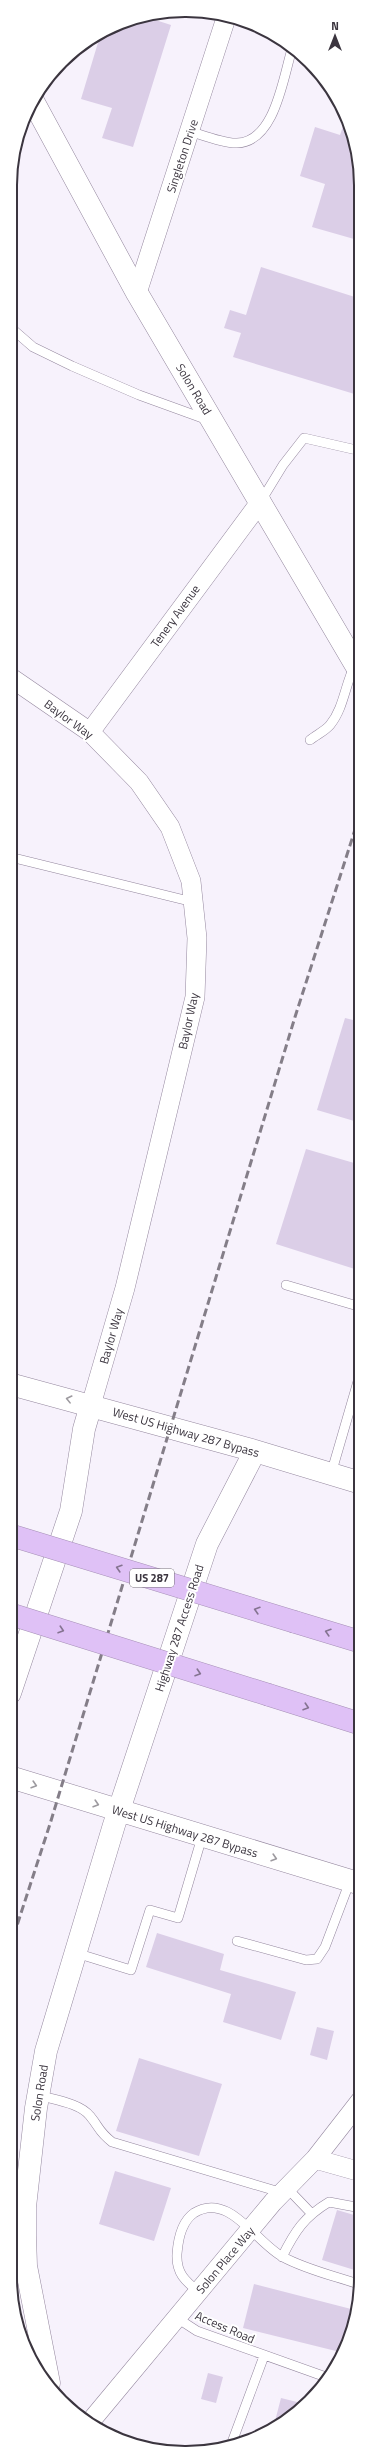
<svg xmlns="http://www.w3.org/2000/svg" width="371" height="2463" font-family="'Titillium Web',sans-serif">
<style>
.building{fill:#dbcee7}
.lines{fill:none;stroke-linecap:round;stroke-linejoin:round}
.lane-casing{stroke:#94879e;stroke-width:10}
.street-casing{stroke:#94879e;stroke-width:20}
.secondary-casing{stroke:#94879e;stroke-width:23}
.highway-casing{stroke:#a690b6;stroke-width:23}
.lane{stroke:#fff;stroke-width:9}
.street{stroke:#fff;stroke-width:19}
.secondary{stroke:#fff;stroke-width:22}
.highway{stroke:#dfc1f6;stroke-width:22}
.rail{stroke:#847e88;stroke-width:3;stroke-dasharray:8 4;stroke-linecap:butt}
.highway-bridge-casing{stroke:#a690b6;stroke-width:23;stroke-linecap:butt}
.highway-bridge{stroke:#dfc1f6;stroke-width:22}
.oneway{stroke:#9d9a9f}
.oneway2{stroke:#857491}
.labels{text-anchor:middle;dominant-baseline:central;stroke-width:4;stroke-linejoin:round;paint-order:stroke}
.shield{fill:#fff;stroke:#767279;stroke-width:1}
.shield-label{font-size:11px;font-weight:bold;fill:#3b353f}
.street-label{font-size:12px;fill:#3b353f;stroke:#fff}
.rim{fill:none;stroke:#3b353f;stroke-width:2}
</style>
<rect width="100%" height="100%" fill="#f7f2fc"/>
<!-- building -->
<path class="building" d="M146,17L171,25L133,147L102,138L112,108L81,99L100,36L129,19Z
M346,118L361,174V241L312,227L325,184L300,176L315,127L340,135Z
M261,267L361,299V396L233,357L241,333L224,328L230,310L246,315Z
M345,1018L361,1022V1123L317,1110Z
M306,1149L361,1165V1271L276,1244Z
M157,1933L224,1954L220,1970L296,1992L281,2040L223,2022L231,1994L146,1967Z
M317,2027L334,2031L327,2060L310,2055Z
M139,2058L222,2084L199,2156L116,2131Z
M115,2171L171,2188L154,2241L99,2224Z
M337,2210L361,2217V2272L322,2260Z
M254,2284L355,2310L344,2353L243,2328Z
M208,2373L223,2377L216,2403L201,2399Z
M281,2398L305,2404L301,2409L274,2425Z"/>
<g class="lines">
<defs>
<path id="lane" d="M189,131C202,135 225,144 237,143C275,142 283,78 292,49
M10,327L33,347L72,366L139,395L208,420
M261,501L283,465L304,438L361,451
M310,740C316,735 325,731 330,725C344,708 345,684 355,665
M10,857L193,902
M286,1285L361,1307
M331,1474L361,1371
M237,1941L306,1960L317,1959L325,1947L350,1881
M76,1953L131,1970L150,1910L178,1918L202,1837
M38,2095C54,2100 80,2103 90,2116C100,2128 98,2131 112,2142L283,2193
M287,2188L311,2213
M282,2257C295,2231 304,2217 329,2202L361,2208
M199,2292C185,2281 176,2273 177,2254C178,2240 181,2222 194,2213C229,2191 256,2243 283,2257C307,2270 335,2276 361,2285
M177,2318L197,2331L326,2377
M231,2445L264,2356"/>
<path id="street" d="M137,293L226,18
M10,677L90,732L139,782L170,827L191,881L197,938L195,997L125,1288L91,1405
M90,732L261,501
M315,2159L361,2172
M90,2422L273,2202L315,2159L361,2100"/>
<path id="secondary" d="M33,101L137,293L361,674
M10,1384L255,1451L361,1483
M10,1693L71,1511L84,1429L91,1405
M10,1777L361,1884
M49,2383L26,2266L25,2236V2207L36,2108L46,2051L114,1825L207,1544L255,1451"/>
<path id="highway" d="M295,1622L361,1642
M269,1695L361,1724"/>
</defs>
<!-- lane casing -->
<use href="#lane" class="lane-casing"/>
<!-- street casing -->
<use href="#street" class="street-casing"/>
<!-- secondary casing -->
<use href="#secondary" class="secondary-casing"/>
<!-- highway casing -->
<use href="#highway" class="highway-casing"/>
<!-- lane -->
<use href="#lane" class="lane"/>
<!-- street -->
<use href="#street" class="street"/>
<!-- secondary -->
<use href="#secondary" class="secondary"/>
<!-- highway -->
<use href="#highway" class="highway"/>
<!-- rail -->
<path class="rail" d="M10,1947L50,1824L295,1017L361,811"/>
<defs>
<path id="highway-bridge" d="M10,1535L295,1622
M10,1614L269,1695"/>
</defs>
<!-- highway-bridge casing -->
<use href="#highway-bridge" class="highway-bridge-casing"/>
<!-- highway-bridge -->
<use href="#highway-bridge" class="highway-bridge"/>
</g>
<!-- one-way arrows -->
<defs><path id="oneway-chevron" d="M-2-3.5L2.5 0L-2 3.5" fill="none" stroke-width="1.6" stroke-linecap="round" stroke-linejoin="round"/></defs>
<g class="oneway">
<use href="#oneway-chevron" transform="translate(69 1399) rotate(-166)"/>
<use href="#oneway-chevron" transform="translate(34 1785) rotate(17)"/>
<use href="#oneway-chevron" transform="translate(96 1804) rotate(17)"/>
<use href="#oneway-chevron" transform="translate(274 1858) rotate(17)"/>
</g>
<g class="oneway2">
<use href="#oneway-chevron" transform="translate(119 1568) rotate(-163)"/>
<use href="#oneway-chevron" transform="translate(257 1610) rotate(-163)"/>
<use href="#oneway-chevron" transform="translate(61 1630) rotate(18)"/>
<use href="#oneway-chevron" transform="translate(328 1632) rotate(-163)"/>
<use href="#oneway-chevron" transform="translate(198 1673) rotate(18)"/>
<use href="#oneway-chevron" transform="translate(306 1707) rotate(18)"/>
</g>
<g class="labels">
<!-- shield labels -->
<rect class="shield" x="130" y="1569" width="44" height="18" rx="3"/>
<g class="shield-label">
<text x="152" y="1578">US 287</text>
</g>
<!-- street labels -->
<g class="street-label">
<text transform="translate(182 156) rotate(-72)">Singleton Drive</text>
<text transform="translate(194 389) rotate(59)">Solon Road</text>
<text transform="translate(175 616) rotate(-54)">Tenery Avenue</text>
<text transform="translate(69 719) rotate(36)">Baylor Way</text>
<text transform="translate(188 1021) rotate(-78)">Baylor Way</text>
<text transform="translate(111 1336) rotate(-74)">Baylor Way</text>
<text transform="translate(186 1432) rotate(16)">West US Highway 287 Bypass</text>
<text transform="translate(179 1628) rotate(-72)">Highway 287 Access Road</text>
<text transform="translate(185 1831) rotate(17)">West US Highway 287 Bypass</text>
<text transform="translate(39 2093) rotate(-81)">Solon Road</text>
<text transform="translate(225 2260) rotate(-50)">Solon Place Way</text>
<text transform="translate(225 2327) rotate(23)">Access Road</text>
</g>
</g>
<!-- crop -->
<path d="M0 0H371V2463H0ZM185 17H186A168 168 0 0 1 354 185V2278A168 168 0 0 1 186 2446H185A168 168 0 0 1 17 2278V185A168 168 0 0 1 185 17Z" fill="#fff" fill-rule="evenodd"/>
<path class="rim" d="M185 17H186A168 168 0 0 1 354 185V2278A168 168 0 0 1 186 2446H185A168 168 0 0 1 17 2278V185A168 168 0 0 1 185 17Z"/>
<!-- north arrow -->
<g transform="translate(335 36)" stroke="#ffffff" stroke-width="3" paint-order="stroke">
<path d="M0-3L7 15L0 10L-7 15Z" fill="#3b353f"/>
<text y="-6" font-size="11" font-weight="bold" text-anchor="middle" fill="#3b353f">N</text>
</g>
</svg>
